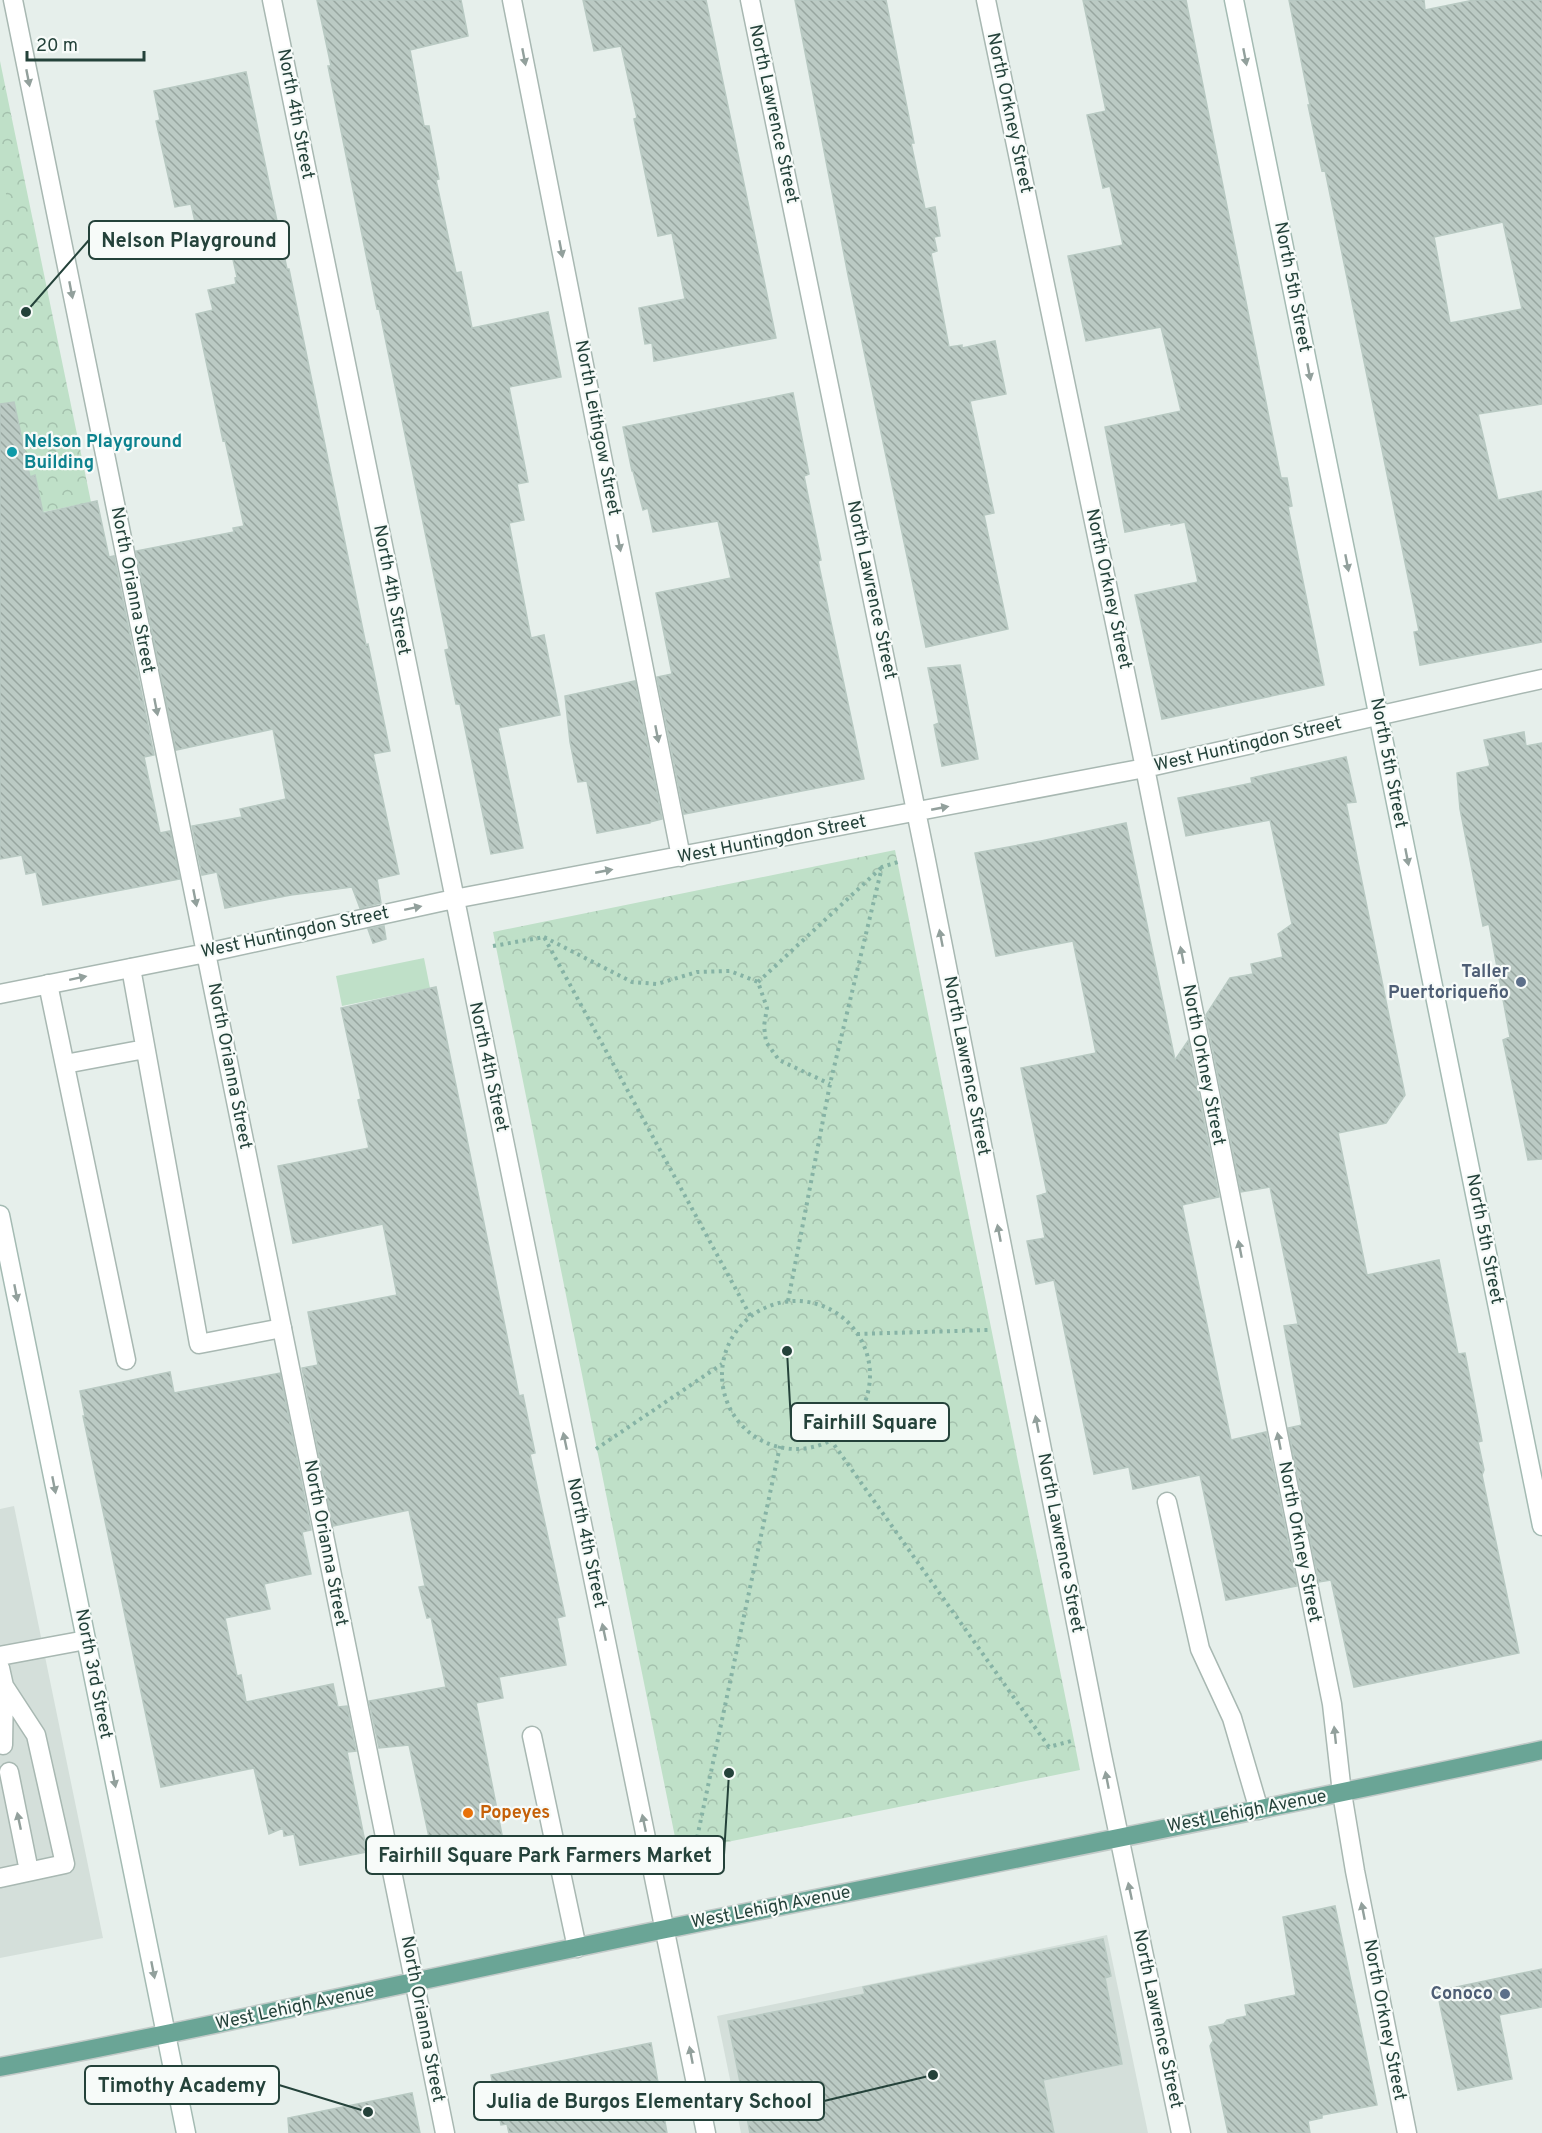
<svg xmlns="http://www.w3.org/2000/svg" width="1542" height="2133" font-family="Overpass,sans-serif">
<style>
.built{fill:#d4dfda}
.park{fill:url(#park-crowns)}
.garden{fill:#bfe0c8}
.building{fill:url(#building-back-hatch);stroke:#b8c9c2;stroke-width:1.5;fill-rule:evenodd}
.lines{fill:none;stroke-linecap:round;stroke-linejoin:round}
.lane-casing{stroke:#a8b8b2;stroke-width:21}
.street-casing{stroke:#a8b8b2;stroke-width:21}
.secondary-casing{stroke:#a4bbb3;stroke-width:21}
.primary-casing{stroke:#c2cac8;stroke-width:21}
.path{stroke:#86b3a5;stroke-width:4;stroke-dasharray:3 4.5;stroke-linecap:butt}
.lane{stroke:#fff;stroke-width:18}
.street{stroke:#fff;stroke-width:18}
.secondary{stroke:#fff;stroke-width:18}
.primary{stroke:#6aa596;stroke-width:18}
.oneway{fill:#92a09c}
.culture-dot{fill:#0f9aa8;stroke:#f7fbf9;stroke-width:2}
.service-dot{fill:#5c6f8a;stroke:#f7fbf9;stroke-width:2}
.food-dot{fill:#e8710a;stroke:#f7fbf9;stroke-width:2}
.labels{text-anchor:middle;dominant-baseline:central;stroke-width:4.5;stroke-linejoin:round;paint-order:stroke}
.street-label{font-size:18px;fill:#24423a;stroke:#f7fbf9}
.culture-label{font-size:18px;font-weight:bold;fill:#0d838f;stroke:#f7fbf9;text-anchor:start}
.service-label{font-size:18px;font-weight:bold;fill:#4e5e75;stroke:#f7fbf9;text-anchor:end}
.food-label{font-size:18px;font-weight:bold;fill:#c56008;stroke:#f7fbf9;text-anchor:start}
.leader{fill:none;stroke:#24423a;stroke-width:2}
.callout-dot{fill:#24423a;stroke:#f7fbf9;stroke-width:2}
.callout{fill:#f7fbf9;stroke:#24423a;stroke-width:2}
.callout-label{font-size:20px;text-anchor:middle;font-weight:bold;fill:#24423a}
</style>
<defs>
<pattern id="park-crowns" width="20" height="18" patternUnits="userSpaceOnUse" patternTransform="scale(1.5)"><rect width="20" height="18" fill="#bfe0c8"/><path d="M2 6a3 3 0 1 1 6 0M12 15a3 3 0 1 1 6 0" fill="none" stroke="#a4c1ad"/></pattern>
<pattern id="building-back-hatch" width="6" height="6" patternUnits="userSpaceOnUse" patternTransform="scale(1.5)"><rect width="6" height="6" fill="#bbcac4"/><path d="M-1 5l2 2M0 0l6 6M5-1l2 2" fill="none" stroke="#98a6a0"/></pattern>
</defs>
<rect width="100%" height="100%" fill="#e6efeb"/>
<!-- built -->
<path class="built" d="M14,1506L103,1938L0,1958V1509Z
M1107,1935L1148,2133H741L717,2016Z"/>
<!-- park -->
<path class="park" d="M0,61L91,502L0,521Z
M895,850L1080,1770L678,1852L493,932Z"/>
<!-- garden -->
<path class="garden" d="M0,164L11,219L0,221Z
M424,958L430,988L342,1006L336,976Z"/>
<!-- building -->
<path class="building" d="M317,0H461L468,36L410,50L424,126H429L439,179L436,180L456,273L461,272L472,328L548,312L561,377L509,387L528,482L517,484L524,520L509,523L531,638L544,635L560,715L498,728L523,848L491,854L460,704H456L445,650L449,649L379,308L377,309L328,66H331Z
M583,0H706L776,338L654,361L652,343L645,344L639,308L685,299L672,233L658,236L634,119L637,118L621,46L594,51Z
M795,0H886L914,143H911L925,209L935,207L940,236L934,237L937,251L931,253L949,347L962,345V348L995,341L1006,394L970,401L994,513L984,515L1008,629L926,647L848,275Z
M1083,0H1186L1281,478H1287L1292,506L1288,507L1324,685L1162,719L1135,595L1198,582L1185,522L1171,525V523L1125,532L1105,427L1181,411L1161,327L1086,341L1068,256L1123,245L1110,186L1103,188L1087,115L1106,111Z
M1289,0H1424L1425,10L1474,0H1542V404L1478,414L1498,500L1542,491V642L1420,665L1414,632L1419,631L1325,170L1322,171L1308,105H1310ZM1503,222L1522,309L1450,323L1434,237Z
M246,72L287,269H289L366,645L368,644L390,751L373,754L399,874L377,879L381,903L360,908L352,887L291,895L225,908L217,872L202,875L192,826L242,817L240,809L286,799L273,729L176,750L136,551L234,532L233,528L244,526L225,440L223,441L196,314L213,310L208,290L236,284L235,278L237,277L224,220L196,226L191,204L175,207L156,121L160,120L154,91Z
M793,393L809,474L804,476L821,560L818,561L864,779L684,814L657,677L672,674L656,593L731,578L718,521L653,532L648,508L643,510L633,471H632L623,427Z
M14,402L30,477L35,475L43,513L97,501L109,557L114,556L154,755L144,757L160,833L170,831L180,879L43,905L36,872L26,874L22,855L0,859V404Z
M960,665L978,759L942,766L934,725L939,723L928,668Z
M635,681L662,819L650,822V823L597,833L587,781L578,782L570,742L565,696Z
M1524,732L1526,746L1542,743V1159L1528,1160L1503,1040L1510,1037L1489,924L1483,926L1460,809L1457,773L1490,766L1484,740Z
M1346,757L1356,802L1346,803L1405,1095L1386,1123L1338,1133L1367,1275L1439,1260L1458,1354L1465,1353L1482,1441L1478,1442L1484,1470L1482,1475L1519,1653L1354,1687L1331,1580L1319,1582L1288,1428L1302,1425L1284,1326L1298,1324L1270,1187L1241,1192L1206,1015L1230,978L1253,974L1251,964L1283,957L1278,934L1292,924L1270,820L1186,836L1178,798L1252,783L1251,778Z
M1126,823L1175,1060L1188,1041L1219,1197L1182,1205L1231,1440L1266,1432L1297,1586L1226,1600L1200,1475L1133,1489L1129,1467L1094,1474L1054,1280L1036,1284L1027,1241L1045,1238L1037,1196L1047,1193L1021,1068L1096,1053L1073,941L996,956L975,853L1041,841Z
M384,926L386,939L373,943L368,929Z
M436,987L507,1336L519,1396L523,1395L535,1453L530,1454L565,1616L557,1618L566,1665L499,1677L503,1698L476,1703L504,1845L434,1860L409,1745L379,1748L369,1701L446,1687L431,1617L427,1618L419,1587L425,1586L409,1510L333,1526L302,1368L318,1365L308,1312L397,1295L383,1224L293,1243L278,1166L369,1148L358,1100L361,1099L341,1008Z
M170,1372L174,1393L280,1373L311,1530L302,1532L311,1574L264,1584L270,1609L225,1618L237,1676L241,1675L246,1702L333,1684L338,1707L347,1706L356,1751L347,1752L367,1852L300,1865L294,1834L284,1836L283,1828L269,1834L254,1768L161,1787L83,1416H85L80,1391Z
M1335,1906L1377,2105L1322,2115V2118L1308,2121L1310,2133H1228L1210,2046L1213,2041L1209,2027L1224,2024L1227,2020L1247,2016L1245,2005L1296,1995L1283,1917Z
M1103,1939L1111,1976L1105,1978L1122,2064L1043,2080L1054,2133H750L728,2021L865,1994L863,1987Z
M1542,1969V2007L1499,2015L1512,2079L1458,2090L1437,1991Z
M651,2043L667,2133H509L507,2124L501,2125L491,2075Z
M412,2093L420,2133H289L288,2118Z"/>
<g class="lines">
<defs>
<path id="lane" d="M131,968L199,1344L282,1328
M48,984L126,1360
M65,1064L145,1049
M1167,1502L1200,1649L1232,1718L1259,1810
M0,1656L86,1640
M0,1668L4,1686L3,1745
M532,1736L577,1948
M9,1772L29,1871
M0,1878L65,1864L36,1735L4,1686"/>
<path id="street" d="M13,0L445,2133
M272,0L706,2133
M512,0L681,857
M750,0L925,855L1102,1755L1181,2133
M986,0L1145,768L1332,1704L1342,1793L1355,1871L1407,2133
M0,994L206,953L454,899L1145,768L1542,679"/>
<path id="secondary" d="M1234,0L1542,1526
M0,1215L186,2133"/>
<path id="primary" d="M0,2067C223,2025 444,1974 666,1929C958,1870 1251,1813 1542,1750"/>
</defs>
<!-- lane casing -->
<use href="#lane" class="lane-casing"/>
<!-- street casing -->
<use href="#street" class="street-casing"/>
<!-- secondary casing -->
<use href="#secondary" class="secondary-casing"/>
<!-- primary casing -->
<use href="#primary" class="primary-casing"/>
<!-- path -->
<path class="path" d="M544,937L632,982L657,984L697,972L730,971L758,982L767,1008L764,1026L766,1042L779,1060L830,1084
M493,946L544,937L751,1317
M758,982L881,868
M788,1301L830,1084L882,867L898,862
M722 1375a74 74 0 1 1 148 0a74 74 0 1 1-148 0Z
M857,1334L988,1330
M830,1439L1049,1747L1071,1741
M596,1449L722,1364
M675,1839L697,1838L780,1446"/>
<!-- lane -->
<use href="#lane" class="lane"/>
<!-- street -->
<use href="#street" class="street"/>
<!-- secondary -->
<use href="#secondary" class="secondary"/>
<!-- primary -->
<use href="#primary" class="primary"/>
</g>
<!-- one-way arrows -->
<defs><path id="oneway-solid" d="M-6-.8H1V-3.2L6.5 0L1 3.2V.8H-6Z" transform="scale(1.5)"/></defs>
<g class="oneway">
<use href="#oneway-solid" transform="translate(524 57) rotate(79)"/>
<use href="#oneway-solid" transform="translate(1245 57) rotate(79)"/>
<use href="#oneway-solid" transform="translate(28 78) rotate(79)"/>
<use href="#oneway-solid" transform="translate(561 249) rotate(79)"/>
<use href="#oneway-solid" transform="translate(71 290) rotate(79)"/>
<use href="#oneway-solid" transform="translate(1309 372) rotate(79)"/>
<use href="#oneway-solid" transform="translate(619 543) rotate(79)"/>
<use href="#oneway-solid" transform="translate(1347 563) rotate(79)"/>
<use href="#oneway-solid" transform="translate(156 707) rotate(79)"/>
<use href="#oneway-solid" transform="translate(657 734) rotate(79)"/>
<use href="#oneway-solid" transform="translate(940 808) rotate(-11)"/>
<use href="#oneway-solid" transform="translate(1407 857) rotate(79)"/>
<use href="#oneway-solid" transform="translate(604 871) rotate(-11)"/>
<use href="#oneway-solid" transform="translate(195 898) rotate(79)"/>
<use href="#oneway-solid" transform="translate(413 908) rotate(-12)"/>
<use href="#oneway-solid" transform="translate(941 938) rotate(-101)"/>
<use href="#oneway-solid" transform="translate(1182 955) rotate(-101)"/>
<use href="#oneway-solid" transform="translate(78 978) rotate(-12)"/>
<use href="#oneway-solid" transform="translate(999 1233) rotate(-101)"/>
<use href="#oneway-solid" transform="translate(1240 1249) rotate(-101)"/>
<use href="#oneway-solid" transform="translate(16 1293) rotate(79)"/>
<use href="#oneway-solid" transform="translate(1037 1424) rotate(-101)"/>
<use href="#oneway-solid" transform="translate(565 1441) rotate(-102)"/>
<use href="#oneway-solid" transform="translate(1279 1441) rotate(-101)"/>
<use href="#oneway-solid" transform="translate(54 1485) rotate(79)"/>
<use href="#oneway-solid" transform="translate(604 1632) rotate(-102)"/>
<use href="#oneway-solid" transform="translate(1335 1735) rotate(-96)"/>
<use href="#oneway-solid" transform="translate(114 1779) rotate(79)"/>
<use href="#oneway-solid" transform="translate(1107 1780) rotate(-101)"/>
<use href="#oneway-solid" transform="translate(19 1821) rotate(-102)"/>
<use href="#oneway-solid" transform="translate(644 1823) rotate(-102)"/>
<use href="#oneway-solid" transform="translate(1130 1891) rotate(-102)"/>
<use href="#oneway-solid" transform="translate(1363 1911) rotate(-101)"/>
<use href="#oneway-solid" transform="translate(153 1970) rotate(79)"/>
<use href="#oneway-solid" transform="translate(691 2055) rotate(-101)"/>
</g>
<!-- markers -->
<circle class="culture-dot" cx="12" cy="452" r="6"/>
<g class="service-dot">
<circle cx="1521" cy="982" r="6"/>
<circle cx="1505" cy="1994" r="6"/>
</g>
<circle class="food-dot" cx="468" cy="1813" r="6"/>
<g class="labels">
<!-- street labels -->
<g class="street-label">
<text transform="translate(1009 113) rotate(78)">North Orkney Street</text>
<text transform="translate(295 114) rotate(79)">North 4th Street</text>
<text transform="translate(773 114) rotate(78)">North Lawrence Street</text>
<text transform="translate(1292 287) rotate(79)">North 5th Street</text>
<text transform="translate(597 428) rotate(79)">North Leithgow Street</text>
<text transform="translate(1108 589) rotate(78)">North Orkney Street</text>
<text transform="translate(132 590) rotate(79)">North Orianna Street</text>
<text transform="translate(391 590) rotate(79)">North 4th Street</text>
<text transform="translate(871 590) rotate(78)">North Lawrence Street</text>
<text transform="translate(1248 745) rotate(-13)">West Huntingdon Street</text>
<text transform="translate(1388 763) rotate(79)">North 5th Street</text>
<text transform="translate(772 840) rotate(-11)">West Huntingdon Street</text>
<text transform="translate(295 933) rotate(-12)">West Huntingdon Street</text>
<text transform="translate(1203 1065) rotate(79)">North Orkney Street</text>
<text transform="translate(229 1066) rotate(79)">North Orianna Street</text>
<text transform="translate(966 1066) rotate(79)">North Lawrence Street</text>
<text transform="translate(488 1067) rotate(78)">North 4th Street</text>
<text transform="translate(1484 1239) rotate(79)">North 5th Street</text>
<text transform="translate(1299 1542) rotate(79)">North Orkney Street</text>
<text transform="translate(325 1543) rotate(79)">North Orianna Street</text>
<text transform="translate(586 1543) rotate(78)">North 4th Street</text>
<text transform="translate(1060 1543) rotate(79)">North Lawrence Street</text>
<text transform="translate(93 1674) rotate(79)">North 3rd Street</text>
<text transform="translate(1247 1812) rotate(-11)">West Lehigh Avenue</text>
<text transform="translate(771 1908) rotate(-11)">West Lehigh Avenue</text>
<text transform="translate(295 2008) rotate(-12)">West Lehigh Avenue</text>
<text transform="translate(422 2019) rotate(79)">North Orianna Street</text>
<text transform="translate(1157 2019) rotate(78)">North Lawrence Street</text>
<text transform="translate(1384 2020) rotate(79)">North Orkney Street</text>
</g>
<!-- culture labels -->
<g class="culture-label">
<text x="24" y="442">Nelson Playground<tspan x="24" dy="21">Building</tspan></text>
</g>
<!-- service labels -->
<g class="service-label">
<text x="1509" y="972">Taller<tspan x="1509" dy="21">Puertoriqueño</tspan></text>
<text x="1493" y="1994">Conoco</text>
</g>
<!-- food labels -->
<g class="food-label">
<text x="480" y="1813">Popeyes</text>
</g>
</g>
<!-- callouts -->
<path class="leader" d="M26 312L89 240M787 1351L791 1422M729 1773L724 1855M368 2112L279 2085M933 2075L824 2101"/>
<g class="callout-dot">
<circle cx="26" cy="312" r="6"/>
<circle cx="787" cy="1351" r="6"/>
<circle cx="729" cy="1773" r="6"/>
<circle cx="368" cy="2112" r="6"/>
<circle cx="933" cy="2075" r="6"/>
</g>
<g class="callout">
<rect x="89" y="221" width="200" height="38" rx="6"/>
<rect x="791" y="1403" width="158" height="38" rx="6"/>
<rect x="366" y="1836" width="358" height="38" rx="6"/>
<rect x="85" y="2066" width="194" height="38" rx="6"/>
<rect x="474" y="2082" width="350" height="38" rx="6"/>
</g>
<g class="callout-label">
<text x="189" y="247">Nelson Playground</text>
<text x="870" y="1429">Fairhill Square</text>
<text x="545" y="1862">Fairhill Square Park Farmers Market</text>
<text x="182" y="2092">Timothy Academy</text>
<text x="649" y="2108">Julia de Burgos Elementary School</text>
</g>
<!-- scale -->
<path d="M27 51v9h117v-9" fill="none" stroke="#24423a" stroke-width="3"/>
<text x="36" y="51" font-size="18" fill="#24423a" stroke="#f7fbf9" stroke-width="4.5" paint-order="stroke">20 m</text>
</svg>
